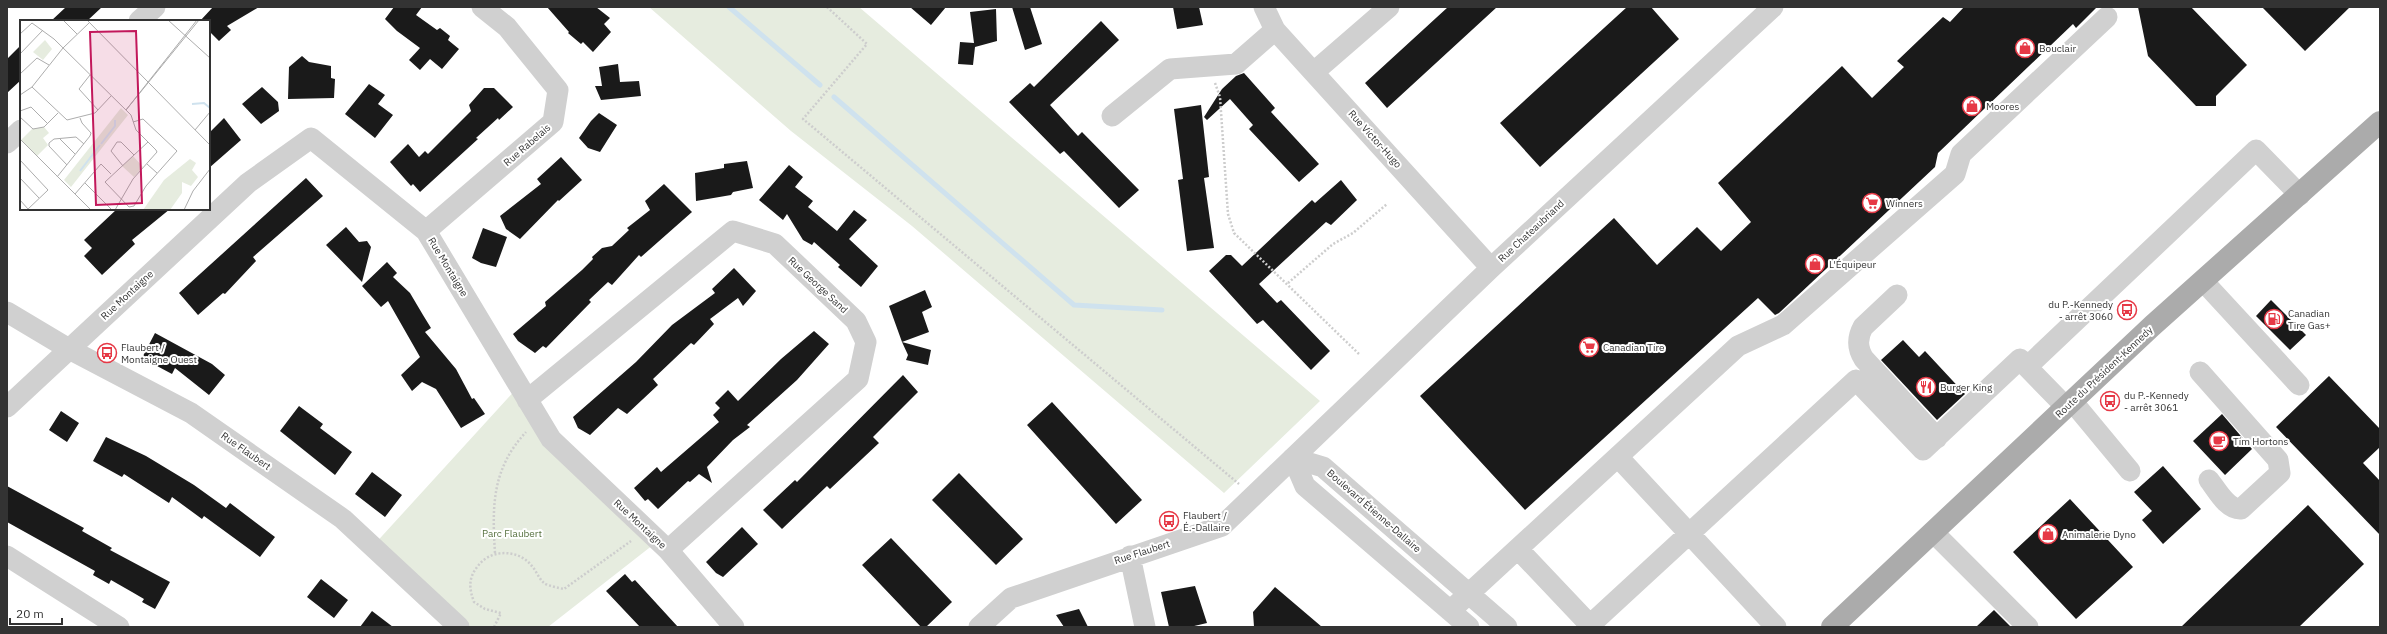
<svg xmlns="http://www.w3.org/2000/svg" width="2387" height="634" font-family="'IBM Plex Sans',sans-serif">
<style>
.green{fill:#e6ecdf}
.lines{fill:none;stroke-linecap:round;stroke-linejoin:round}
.stream{stroke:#cfe2ee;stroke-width:5}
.building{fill:#1a1a1a}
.path{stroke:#cdcdcd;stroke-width:2.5;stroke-dasharray:2 2;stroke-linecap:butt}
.minor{stroke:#d0d0d0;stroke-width:21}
.major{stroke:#ababab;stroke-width:22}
.labels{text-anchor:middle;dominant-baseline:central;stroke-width:4;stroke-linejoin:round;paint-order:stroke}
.poi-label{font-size:10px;fill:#333;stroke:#fff;text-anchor:start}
.street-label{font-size:10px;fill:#333;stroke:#fff}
.park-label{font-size:10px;fill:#56703f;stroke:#fff}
.inset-river{fill:none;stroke:#cfe2ee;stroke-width:2}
.inset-road{fill:none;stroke:#adadad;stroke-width:1}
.view{fill:#c2185b;fill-opacity:0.15;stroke:#c2185b;stroke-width:2}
.inset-edge{fill:none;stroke:#333;stroke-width:2}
</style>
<rect width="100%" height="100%" fill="#fff"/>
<!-- green -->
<path class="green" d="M649,7H859L1320,401L1224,493L912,226L791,131Z
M519,386L551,439L658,541L548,627H459L372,547Z"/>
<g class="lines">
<!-- stream -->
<path class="stream" d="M729,7L820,85
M834,97L1074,305L1162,310"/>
</g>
<!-- building -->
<path class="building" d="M66,7H102L87,21H51Z
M213,7H259L227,26L231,30L219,41L209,31V21H200Z
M394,7H422L416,15L437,30L440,28L450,36L448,40L459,49L442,69L430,59L420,70L409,60L420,48L397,31L385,19Z
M547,7H596L610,18L604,24L611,32L593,52L583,42L581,44L568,33L569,32Z
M910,7H946L931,25Z
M1012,7H1030L1042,44L1025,50Z
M1173,7H1199L1203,25L1177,29Z
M1448,7H1497L1387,108L1365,83Z
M1627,7H1651L1679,39L1540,167L1500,123Z
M1964,7H2097L2076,28L2073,24L1938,153L1935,167L1779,313L1775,315L1758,298L1525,510L1420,396L1614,218L1657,265L1697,227L1721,251L1751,222L1718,183L1842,66L1872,98L1904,67L1897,61L1943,17L1950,22Z
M2138,7H2191L2247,65L2216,96V106H2196L2148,56Z
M2262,7H2350L2305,51Z
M996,9L997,41L975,47L973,65L958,64L960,42L974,43L970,12Z
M1101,21L1119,40L1050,105L1078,136L1082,132L1139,190L1119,208L1064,151L1060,154L1009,102L1030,83L1034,87Z
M21,45V80L7,93V59Z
M302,56L309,62L331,66V78L335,79L334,98L288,99L289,67Z
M618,64L620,82L639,81L641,96L601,100L595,86H602L599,67Z
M1244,73L1275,108L1271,112L1319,164L1299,182L1249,129L1253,125L1230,99L1207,120L1204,117L1222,89L1236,76Z
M369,84L385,95L378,104L393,115L375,138L345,114Z
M262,87L278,102L279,111L261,124L242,104Z
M484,88H494L513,107L499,120L498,118L476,138L478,139L420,192L413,184L411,186L390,162L408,144L419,157L425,151L428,154L471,111L469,105Z
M1201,105L1209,177L1204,178L1214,248L1187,251L1178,180L1183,179L1174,109Z
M599,113L617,125L600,152L588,148L579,138L591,121Z
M224,118L241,140L209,168V133Z
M561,157L582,180L559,201L558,200L520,239L506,229L500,216L541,184L537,179Z
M747,161L753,188L733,192L731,195L696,201L695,173L724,168V164Z
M789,165L803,177L795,187L813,201L808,207L837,231L854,210L867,220L849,239L878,266L861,287L838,267L840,265L814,242L812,245L803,240L787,214L783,220L759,200Z
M306,178L323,196L253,257L256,261L225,294L223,293L198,315L179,293Z
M1341,180L1357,200L1331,225L1326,222L1259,284L1277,303L1281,300L1330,351L1311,370L1263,320L1257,324L1209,271L1226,255H1231L1242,266L1312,200L1315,203Z
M664,184L692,212L641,257L639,255L612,285L608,282L589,300L591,302L546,348L543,346L535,353L518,341L513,334L546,306L545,302L582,270L593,259L592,257L602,248L612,246L629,230L627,228L650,210L645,201Z
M117,209H170L132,240L135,244L102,275L84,256L92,248L84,240Z
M346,227L359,242L367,241L371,247L362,282L326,245Z
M483,228L507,237L496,267L481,263L472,258Z
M387,262L397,273L393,277L410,293L423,315L431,328L425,332L456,369L472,399L474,398L485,414L461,428L436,389L422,382L412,391L401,375L420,357L388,301L381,307L362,286Z
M734,268L756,291L743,306L738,298L710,319L714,324L694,345L691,343L653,379L658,385L627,414L618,408L590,435L578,428L573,417L636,362L672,325L715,293L712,289Z
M925,290L932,307L922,312L929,332L902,342L889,306Z
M2271,300L2306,335L2290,350L2256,316Z
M814,331L829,344L797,380L747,425L750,427L733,440L707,467L712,483L699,474L690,482L688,481L658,509L648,499L645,501L634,488L657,467L661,472L719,422L713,415L720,408L715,403L728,390L738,401L781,359Z
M155,333L212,364L225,375L209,395L175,368L172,374L142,358Z
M1903,340L1919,357L1925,351L1965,394L1937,420L1881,360Z
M902,342L931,350L928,365L906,360L908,355Z
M903,375L918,392L873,437L879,443L830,489L827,486L782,529L763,510L795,480L797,482Z
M2329,376L2380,429V447L2363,463L2380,481V535L2276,427Z
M1052,402L1142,500L1116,524L1027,425Z
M299,406L323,424L320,428L352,452L335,475L280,431Z
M61,411L79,423L67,442L49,430Z
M2222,414L2252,449L2225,475L2193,441Z
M106,437L146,456L194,485L226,508L230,503L275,537L260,557L204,516L202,519L172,497L169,503L124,474L122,477L93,461Z
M2163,466L2201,509L2163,544L2142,520L2152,511L2134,492Z
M372,472L402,495L385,517L355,494Z
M959,473L1023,539L996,565L932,500Z
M7,486L84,528L82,531L112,548L110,550L170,582L155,609L142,602L144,599L132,592L111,580L109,584L93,575L95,571L7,522Z
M2070,499L2133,567L2076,619L2013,552Z
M2308,505L2364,564L2299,627H2181Z
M742,527L758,544L723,577L716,573L706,562Z
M891,538L952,602L926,627H921L862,565Z
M625,574L632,582L635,580L678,627H640L606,591Z
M321,579L348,600L334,618L307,597Z
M1195,586L1207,623L1190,627H1169L1161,592Z
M1275,587L1322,627H1254L1253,612Z
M1079,609L1088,627H1064L1056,615Z
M1994,610L2011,627H1976Z
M372,611L393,627H360Z"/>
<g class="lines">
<!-- path -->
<path class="path" d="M827,7L867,44L803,119L1239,484
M1215,83L1220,97L1228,214L1234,233L1360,355
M1288,283L1333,244L1353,233L1387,204
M495,553C492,505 492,469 526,432
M494,627L501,613L485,609L474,602C469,588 468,578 478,566C490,549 518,549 531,565C536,570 539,579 544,583C548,586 559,588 564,589L631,541"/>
<!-- minor -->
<path class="minor" d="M1264,7L1275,30L1491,268
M139,21L155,7
M1314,72L1389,7
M1112,116L1170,69L1236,64L1275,30
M7,143L21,130
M426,231L553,122L558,90L507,27L482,7
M2203,281L2299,385
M1897,295L1863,327C1857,338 1857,348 1864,359L1937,438
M7,312L69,349L191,413L343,519L459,627
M2200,372L2278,460L2280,473L2241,509C2227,510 2217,490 2209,480
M527,400L733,231L775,244L856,321L866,342L858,379L668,550
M2072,401L2130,471
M7,407L248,183L311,138L426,231L551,439L668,550L734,627
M2066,407L2027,367L2256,150L2300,195
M1618,457L1776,627
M1293,458L1323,467L1507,627
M1293,458L1305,486L1469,627
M1933,532L2028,627
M1518,549L1590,625L1856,380L1923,450L2020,359L2027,367
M7,556L119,627
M1130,556L1145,627
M1450,611L1738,346L1783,325L1955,174L1961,154L2107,17
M979,627L1011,598L1222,526L1491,268L1773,7"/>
<!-- major -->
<path class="major" d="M1832,627L2152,326L2380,122"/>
</g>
<!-- icons -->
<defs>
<symbol id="shop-ring" viewBox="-11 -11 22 22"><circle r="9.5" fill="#fff" stroke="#e63946" stroke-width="1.5"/><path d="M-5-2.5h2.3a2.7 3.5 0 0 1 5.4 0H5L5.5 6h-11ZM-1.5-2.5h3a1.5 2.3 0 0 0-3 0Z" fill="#e63946"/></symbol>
<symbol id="supermarket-ring" viewBox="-11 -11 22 22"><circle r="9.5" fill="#fff" stroke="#e63946" stroke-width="1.5"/><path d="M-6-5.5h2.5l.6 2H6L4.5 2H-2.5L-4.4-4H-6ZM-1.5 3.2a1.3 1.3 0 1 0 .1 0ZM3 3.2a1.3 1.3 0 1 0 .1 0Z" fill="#e63946"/></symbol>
<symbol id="bus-ring" viewBox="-11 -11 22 22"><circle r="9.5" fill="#fff" stroke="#e63946" stroke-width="1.5"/><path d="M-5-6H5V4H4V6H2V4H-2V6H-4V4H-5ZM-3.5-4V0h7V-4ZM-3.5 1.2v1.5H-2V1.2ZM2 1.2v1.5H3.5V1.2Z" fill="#e63946"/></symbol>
<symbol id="fuel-ring" viewBox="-11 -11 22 22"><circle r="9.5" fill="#fff" stroke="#e63946" stroke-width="1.5"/><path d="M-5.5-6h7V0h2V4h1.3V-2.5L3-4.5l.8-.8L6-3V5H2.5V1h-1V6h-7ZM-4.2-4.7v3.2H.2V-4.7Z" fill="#e63946"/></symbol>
<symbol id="restaurant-ring" viewBox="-11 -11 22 22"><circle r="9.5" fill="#fff" stroke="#e63946" stroke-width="1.5"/><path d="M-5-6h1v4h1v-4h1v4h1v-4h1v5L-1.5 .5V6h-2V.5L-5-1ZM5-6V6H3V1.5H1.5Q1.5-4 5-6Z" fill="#e63946"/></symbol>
<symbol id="cafe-ring" viewBox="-11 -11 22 22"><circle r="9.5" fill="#fff" stroke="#e63946" stroke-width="1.5"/><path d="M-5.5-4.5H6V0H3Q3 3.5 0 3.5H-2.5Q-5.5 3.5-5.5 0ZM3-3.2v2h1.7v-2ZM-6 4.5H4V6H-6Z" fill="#e63946"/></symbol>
</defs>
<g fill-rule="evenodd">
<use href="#shop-ring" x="2014" y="37" width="22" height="22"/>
<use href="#shop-ring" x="1961" y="95" width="22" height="22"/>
<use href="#supermarket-ring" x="1861" y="192" width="22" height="22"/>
<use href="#shop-ring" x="1804" y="253" width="22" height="22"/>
<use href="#bus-ring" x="2116" y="299" width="22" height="22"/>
<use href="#fuel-ring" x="2263" y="308" width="22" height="22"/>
<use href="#supermarket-ring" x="1578" y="336" width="22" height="22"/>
<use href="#bus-ring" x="96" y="342" width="22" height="22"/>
<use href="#restaurant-ring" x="1915" y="376" width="22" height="22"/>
<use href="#bus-ring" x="2099" y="390" width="22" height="22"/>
<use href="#cafe-ring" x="2208" y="430" width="22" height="22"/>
<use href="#bus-ring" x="1158" y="510" width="22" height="22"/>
<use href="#shop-ring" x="2037" y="523" width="22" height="22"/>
</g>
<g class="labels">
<!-- poi labels -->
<g class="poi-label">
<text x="2039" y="48">Bouclair</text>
<text x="1986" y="106">Moores</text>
<text x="1886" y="203">Winners</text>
<text x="1829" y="264">L'Équipeur</text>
<text x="2113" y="304" text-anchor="end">du P.-Kennedy<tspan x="2113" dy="12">- arrêt 3060</tspan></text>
<text x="2288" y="313">Canadian<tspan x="2288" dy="12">Tire Gas+</tspan></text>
<text x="121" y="347">Flaubert /<tspan x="121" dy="12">Montaigne Ouest</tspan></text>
<text x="1603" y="347">Canadian Tire</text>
<text x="1940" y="387">Burger King</text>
<text x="2124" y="395">du P.-Kennedy<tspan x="2124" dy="12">- arrêt 3061</tspan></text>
<text x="2233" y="441">Tim Hortons</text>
<text x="1183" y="515">Flaubert /<tspan x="1183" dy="12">É.-Dallaire</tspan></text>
<text x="2062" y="534">Animalerie Dyno</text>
</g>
<!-- street labels -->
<g class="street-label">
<text transform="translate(1375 139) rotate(48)">Rue Victor-Hugo</text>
<text transform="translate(527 145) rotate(-41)">Rue Rabelais</text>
<text transform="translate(1531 231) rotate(-43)">Rue Chateaubriand</text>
<text transform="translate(448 267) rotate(59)">Rue Montaigne</text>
<text transform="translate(818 285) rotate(43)">Rue George Sand</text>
<text transform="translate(127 295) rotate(-43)">Rue Montaigne</text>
<text transform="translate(2104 372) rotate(-43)">Route du Président-Kennedy</text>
<text transform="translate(246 451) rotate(35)">Rue Flaubert</text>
<text transform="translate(1374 511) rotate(41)">Boulevard Étienne-Dallaire</text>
<text transform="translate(640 524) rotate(43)">Rue Montaigne</text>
<text transform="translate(1142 552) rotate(-18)">Rue Flaubert</text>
</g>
<!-- park labels -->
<g class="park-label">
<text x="512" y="533">Parc Flaubert</text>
</g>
</g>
<!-- overview -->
<g transform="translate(20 20)">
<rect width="190" height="190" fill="#fff"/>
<path d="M25,20L32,29L23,40L13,32ZM101,88L108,95L51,167L44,160ZM24,107L29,113L23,118L28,125L17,136L1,120L12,109ZM113,136L123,147L114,157L102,146ZM170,139L176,143L172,150L178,157L171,166L162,162V173L150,190H123L144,160Z" fill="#e6ecdf"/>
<path class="inset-river" d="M172,84L184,83L190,88M81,124L95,106V100M60,151L80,125"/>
<path class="inset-road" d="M43,0L57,14M67,0L190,125M148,0L190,38M0,14L12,3L34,19L111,95L116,110L136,130L137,132L113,159L95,190M0,34L23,10M0,54L17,38L29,45M70,55L59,69L78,90M12,67L47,100L75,93L91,76M0,75L12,67L43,28L69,3M106,90L179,0M106,90L177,0M0,91L11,87L28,104M0,97L13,109L24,107L38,93M113,102L123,99L157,131L126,166L114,186L109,187L85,162L128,122M175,110L190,92M0,119L71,190M40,119L55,134M0,140L28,170L7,190M127,144L137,153M47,145L29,126V123L34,119L56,117L64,124M103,146L91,131L97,122H101L114,135M37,157L70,116L71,113L62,103L60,98M0,158L19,178M65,163L92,190M55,174L81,144L91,154M0,180L8,189M164,190L173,171L190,149"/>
<path class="view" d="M116,11L122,183L76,185L70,12Z"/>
<rect width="190" height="190" class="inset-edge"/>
</g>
<!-- border -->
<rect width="2387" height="634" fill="none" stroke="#333333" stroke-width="16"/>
<!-- scale -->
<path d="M10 618v6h52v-6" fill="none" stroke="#333333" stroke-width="2"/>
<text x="16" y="618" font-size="12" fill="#333333" stroke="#ffffff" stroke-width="3" paint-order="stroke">20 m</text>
</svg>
